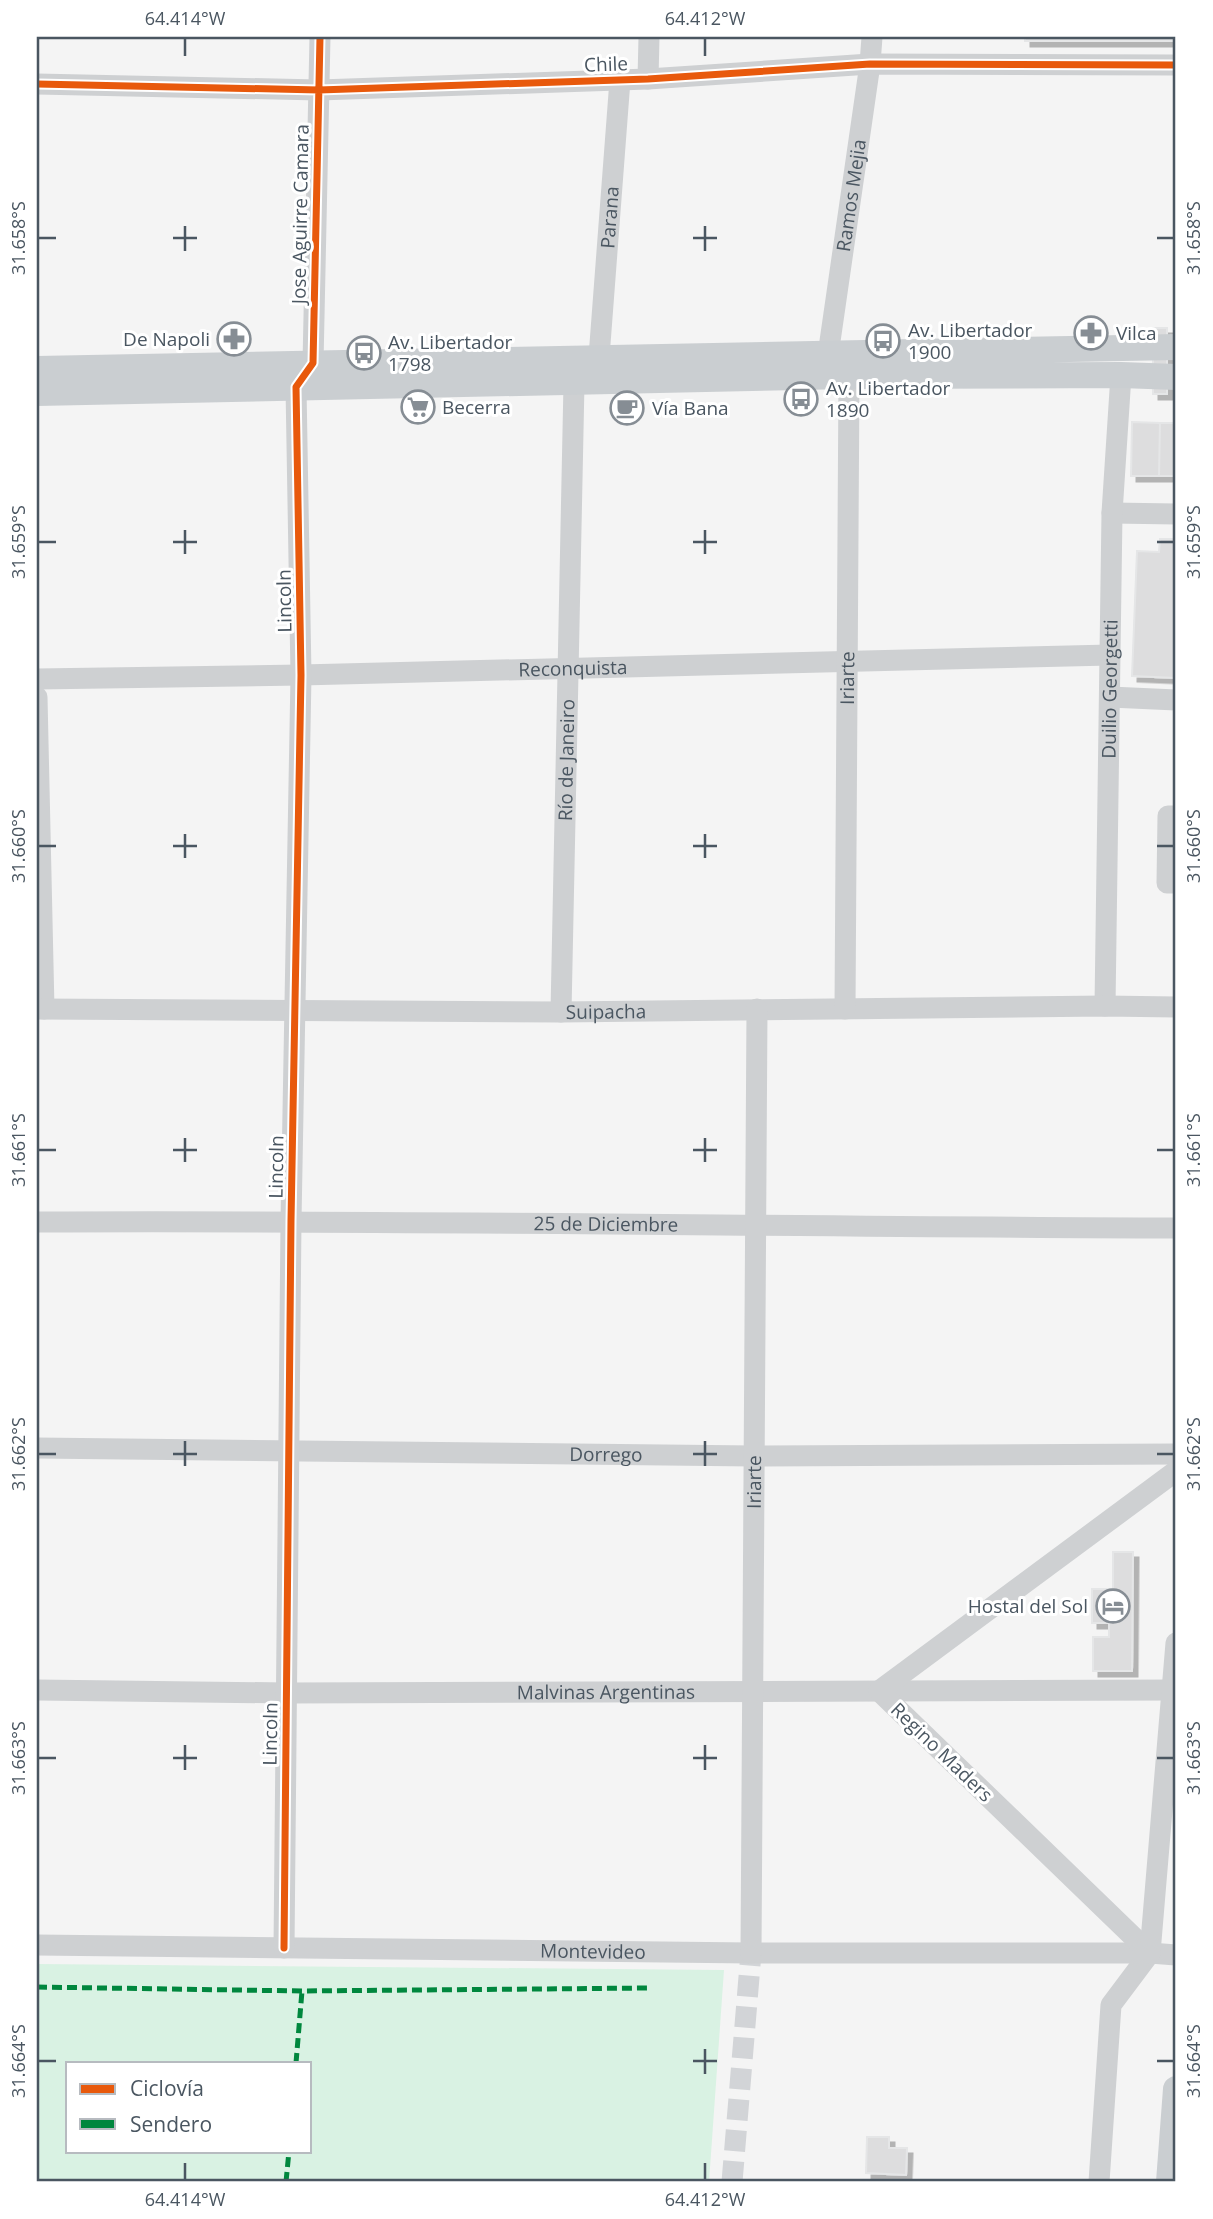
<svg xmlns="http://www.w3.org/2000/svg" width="1213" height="2219" font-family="'Open Sans',sans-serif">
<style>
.green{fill:#d9f2e3;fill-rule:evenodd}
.building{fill:#ddddde;stroke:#e5e6e7;stroke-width:2;filter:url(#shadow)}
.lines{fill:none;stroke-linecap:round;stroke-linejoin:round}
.minor-tunnel{stroke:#d2d4d7;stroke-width:21;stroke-dasharray:21 10;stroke-linecap:butt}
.minor{stroke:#ced0d2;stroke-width:21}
.major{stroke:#caced1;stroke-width:26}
.quiet{stroke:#00873e;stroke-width:5;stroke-dasharray:10 5;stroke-linecap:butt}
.cycleway-casing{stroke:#fff;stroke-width:11}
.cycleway{stroke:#e8590c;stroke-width:7}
.ticks{fill:none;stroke:#4a5661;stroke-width:2.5}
.labels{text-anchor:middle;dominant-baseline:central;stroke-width:6;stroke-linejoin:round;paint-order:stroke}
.street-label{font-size:19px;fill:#4a5661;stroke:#fff}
.poi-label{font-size:19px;fill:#4a5661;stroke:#fff;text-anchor:start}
.neatline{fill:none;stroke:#4a5661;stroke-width:2.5}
.ticks-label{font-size:18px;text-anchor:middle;fill:#4a5661}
</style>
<defs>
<filter id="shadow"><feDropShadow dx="5.5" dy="5.5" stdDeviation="0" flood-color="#0004"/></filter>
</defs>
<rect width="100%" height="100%" fill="#f4f4f4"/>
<!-- green -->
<path class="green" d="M37,1964L724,1970L709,2182H37ZM68,2063H310V2151H68Z"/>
<!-- building -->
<path class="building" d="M1025,37H1176V41H1025Z
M1153,328H1167V394H1153Z
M1132,422L1160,423L1159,476H1131Z
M1160,423H1176V476H1159Z
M1160,539H1176V678L1132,676L1137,551L1159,552Z
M1113,1552H1133L1132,1671H1093V1637H1109V1623H1092V1589H1113Z
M867,2137H889V2148H907L906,2175L866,2173Z"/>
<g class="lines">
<!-- minor-tunnel -->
<path class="minor-tunnel" d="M732,2182L751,1953"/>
<!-- minor -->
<g class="minor">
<path d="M648,79L649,37"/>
<path d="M37,84L319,90L648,79L870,64L1176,65"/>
<path id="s1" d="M599,357L620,80"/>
<path d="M1112,513L1176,514"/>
<path id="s2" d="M37,679L301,675L1110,655"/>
<path d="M37,697L44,1009"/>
<path d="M1110,697L1176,700"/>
<path d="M1176,816H1168L1167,883H1176"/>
<path id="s3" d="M1105,1006L1112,513L1121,375"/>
<path id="s4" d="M37,1009L561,1012L1105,1006L1176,1007"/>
<path id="s5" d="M845,1009L849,376L828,355L870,64L872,37"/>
<path id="s6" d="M561,1012L574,383"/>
<path id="s7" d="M37,1222C417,1220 796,1227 1176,1228"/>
<path id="s8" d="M37,1448L754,1456L1176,1454"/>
<path id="s9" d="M37,1690L287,1693L1176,1690"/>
<path id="s10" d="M37,1945L751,1953H1150L1176,1955"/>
<path d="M284,1948L291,1221L301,675L296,387L313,363L320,37"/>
<path id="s11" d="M751,1953L757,1009"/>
<path d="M1150,1953L879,1691L1176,1471"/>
<path d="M1099,2182L1111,2005L1150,1953L1176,1643"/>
</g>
<!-- major -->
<path class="major" d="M37,369L1176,347
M37,393L849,376L1121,375L1176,377
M1169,2182L1176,2089"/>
<!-- quiet -->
<path class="quiet" d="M37,1987L302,1991L650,1988
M296,2063L302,1991
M286,2182L289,2151"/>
<defs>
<path id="cycleway" d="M37,84L319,90L648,79L870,64L1176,65
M284,1948L291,1221L301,675L296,387L313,363L320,37"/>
</defs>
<!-- cycleway casing -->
<use href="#cycleway" class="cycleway-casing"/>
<!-- cycleway -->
<use href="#cycleway" class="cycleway"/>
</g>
<!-- ticks -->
<path class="ticks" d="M185,38V56M705,38V56M185,226V251M705,226V251M38,238H56M173,238H197M693,238H717M1157,238H1174M185,530V554M705,530V554M38,542H56M173,542H197M693,542H717M1157,542H1174M185,834V858M705,834V858M38,846H56M173,846H197M693,846H717M1157,846H1174M185,1138V1162M705,1138V1162M38,1150H56M173,1150H197M693,1150H717M1157,1150H1174M185,1441V1466M705,1441V1466M38,1454H56M173,1454H197M693,1454H717M1157,1454H1174M185,1745V1770M705,1745V1770M38,1758H56M173,1758H197M693,1758H717M1157,1758H1174M705,2049V2074M38,2061H56M693,2061H717M1157,2061H1174M185,2163V2180M705,2163V2180"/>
<!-- icons -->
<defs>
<symbol id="pharmacy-ring" viewBox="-11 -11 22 22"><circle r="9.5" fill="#fff" stroke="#868d94" stroke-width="1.5"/><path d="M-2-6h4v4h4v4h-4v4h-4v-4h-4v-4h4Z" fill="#868d94"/></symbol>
<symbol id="bus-ring" viewBox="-11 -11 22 22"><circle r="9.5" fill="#fff" stroke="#868d94" stroke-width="1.5"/><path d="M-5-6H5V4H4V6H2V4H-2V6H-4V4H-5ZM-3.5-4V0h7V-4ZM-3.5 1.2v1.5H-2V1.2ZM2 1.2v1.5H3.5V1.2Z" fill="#868d94"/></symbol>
<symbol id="supermarket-ring" viewBox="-11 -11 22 22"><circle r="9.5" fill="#fff" stroke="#868d94" stroke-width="1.5"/><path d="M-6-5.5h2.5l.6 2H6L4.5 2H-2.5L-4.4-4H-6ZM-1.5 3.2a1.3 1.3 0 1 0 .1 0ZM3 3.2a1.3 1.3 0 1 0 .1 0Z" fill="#868d94"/></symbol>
<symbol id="cafe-ring" viewBox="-11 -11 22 22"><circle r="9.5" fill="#fff" stroke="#868d94" stroke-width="1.5"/><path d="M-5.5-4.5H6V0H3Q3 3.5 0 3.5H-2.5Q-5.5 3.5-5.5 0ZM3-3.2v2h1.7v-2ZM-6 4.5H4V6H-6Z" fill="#868d94"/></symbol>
<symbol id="hotel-ring" viewBox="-11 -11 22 22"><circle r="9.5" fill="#fff" stroke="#868d94" stroke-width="1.5"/><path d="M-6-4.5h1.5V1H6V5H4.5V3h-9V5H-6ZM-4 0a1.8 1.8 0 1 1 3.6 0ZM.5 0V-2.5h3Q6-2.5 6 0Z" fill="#868d94"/></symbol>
</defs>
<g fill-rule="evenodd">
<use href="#pharmacy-ring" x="1072" y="314" width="38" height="38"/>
<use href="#pharmacy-ring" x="215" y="320" width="38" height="38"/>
<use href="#bus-ring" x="864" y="322" width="38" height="38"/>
<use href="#bus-ring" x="345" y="334" width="38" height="38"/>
<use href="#bus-ring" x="782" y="380" width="38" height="38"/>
<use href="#supermarket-ring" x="399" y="388" width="38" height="38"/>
<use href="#cafe-ring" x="608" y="389" width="38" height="38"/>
<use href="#hotel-ring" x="1094" y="1587" width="38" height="38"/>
</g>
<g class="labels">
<!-- street labels -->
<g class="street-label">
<text transform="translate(606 64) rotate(-2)">Chile</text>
<text stroke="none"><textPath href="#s5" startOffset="824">Ramos Mejia</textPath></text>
<text transform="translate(300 214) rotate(-89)">Jose Aguirre Camara</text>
<text stroke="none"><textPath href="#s1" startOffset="140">Parana</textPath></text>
<text transform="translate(284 601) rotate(-91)">Lincoln</text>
<text stroke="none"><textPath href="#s2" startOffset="536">Reconquista</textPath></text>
<text stroke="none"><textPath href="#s5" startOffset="331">Iriarte</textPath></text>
<text stroke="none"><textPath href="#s3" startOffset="317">Duilio Georgetti</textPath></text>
<text stroke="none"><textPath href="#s6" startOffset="252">Río de Janeiro</textPath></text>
<text stroke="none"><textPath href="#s4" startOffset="569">Suipacha</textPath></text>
<text transform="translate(276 1167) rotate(-89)">Lincoln</text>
<text stroke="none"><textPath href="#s7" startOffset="569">25 de Diciembre</textPath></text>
<text stroke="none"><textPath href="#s8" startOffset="569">Dorrego</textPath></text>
<text stroke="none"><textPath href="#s11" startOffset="471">Iriarte</textPath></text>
<text stroke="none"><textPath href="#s9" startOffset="569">Malvinas Argentinas</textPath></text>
<text transform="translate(270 1734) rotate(-89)">Lincoln</text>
<text transform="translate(942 1752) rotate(44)">Regino Maders</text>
<text stroke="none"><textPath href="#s10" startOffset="556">Montevideo</textPath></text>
</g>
<!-- poi labels -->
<g class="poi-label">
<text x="908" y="330">Av. Libertador<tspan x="908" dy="22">1900</tspan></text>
<text x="1116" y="333">Vilca</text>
<text x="210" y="339" text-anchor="end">De Napoli</text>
<text x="388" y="342">Av. Libertador<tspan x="388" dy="22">1798</tspan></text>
<text x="826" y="388">Av. Libertador<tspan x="826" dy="22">1890</tspan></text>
<text x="442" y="407">Becerra</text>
<text x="652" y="408">Vía Bana</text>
<text x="1088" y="1606" text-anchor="end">Hostal del Sol</text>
</g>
</g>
<!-- border -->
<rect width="1213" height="2219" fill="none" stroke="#ffffff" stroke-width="77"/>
<!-- legend -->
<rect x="66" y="2062" width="245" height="91" fill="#ffffff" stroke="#b7bbc0" stroke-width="2"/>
<rect x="80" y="2084" width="35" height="10" fill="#e8590c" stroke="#b7bbc0" stroke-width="2"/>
<text x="130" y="2096" font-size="21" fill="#4a5661">Ciclovía</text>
<rect x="80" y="2119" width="35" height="10" fill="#00873e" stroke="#b7bbc0" stroke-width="2"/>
<text x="130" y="2132" font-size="21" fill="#4a5661">Sendero</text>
<rect x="38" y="38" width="1136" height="2142" class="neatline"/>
<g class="ticks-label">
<text x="185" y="25">64.414°W</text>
<text x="705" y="25">64.412°W</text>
<text transform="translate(19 238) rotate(-90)" y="6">31.658°S</text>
<text transform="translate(1194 238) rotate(-90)" y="6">31.658°S</text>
<text transform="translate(19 542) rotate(-90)" y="6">31.659°S</text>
<text transform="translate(1194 542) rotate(-90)" y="6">31.659°S</text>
<text transform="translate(19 846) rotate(-90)" y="6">31.660°S</text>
<text transform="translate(1194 846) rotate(-90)" y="6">31.660°S</text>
<text transform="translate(19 1150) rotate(-90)" y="6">31.661°S</text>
<text transform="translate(1194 1150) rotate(-90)" y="6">31.661°S</text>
<text transform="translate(19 1454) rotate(-90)" y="6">31.662°S</text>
<text transform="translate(1194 1454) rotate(-90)" y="6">31.662°S</text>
<text transform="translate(19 1758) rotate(-90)" y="6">31.663°S</text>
<text transform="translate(1194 1758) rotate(-90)" y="6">31.663°S</text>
<text transform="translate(19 2061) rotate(-90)" y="6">31.664°S</text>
<text transform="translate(1194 2061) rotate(-90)" y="6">31.664°S</text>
<text x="185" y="2206">64.414°W</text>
<text x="705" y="2206">64.412°W</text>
</g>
</svg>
